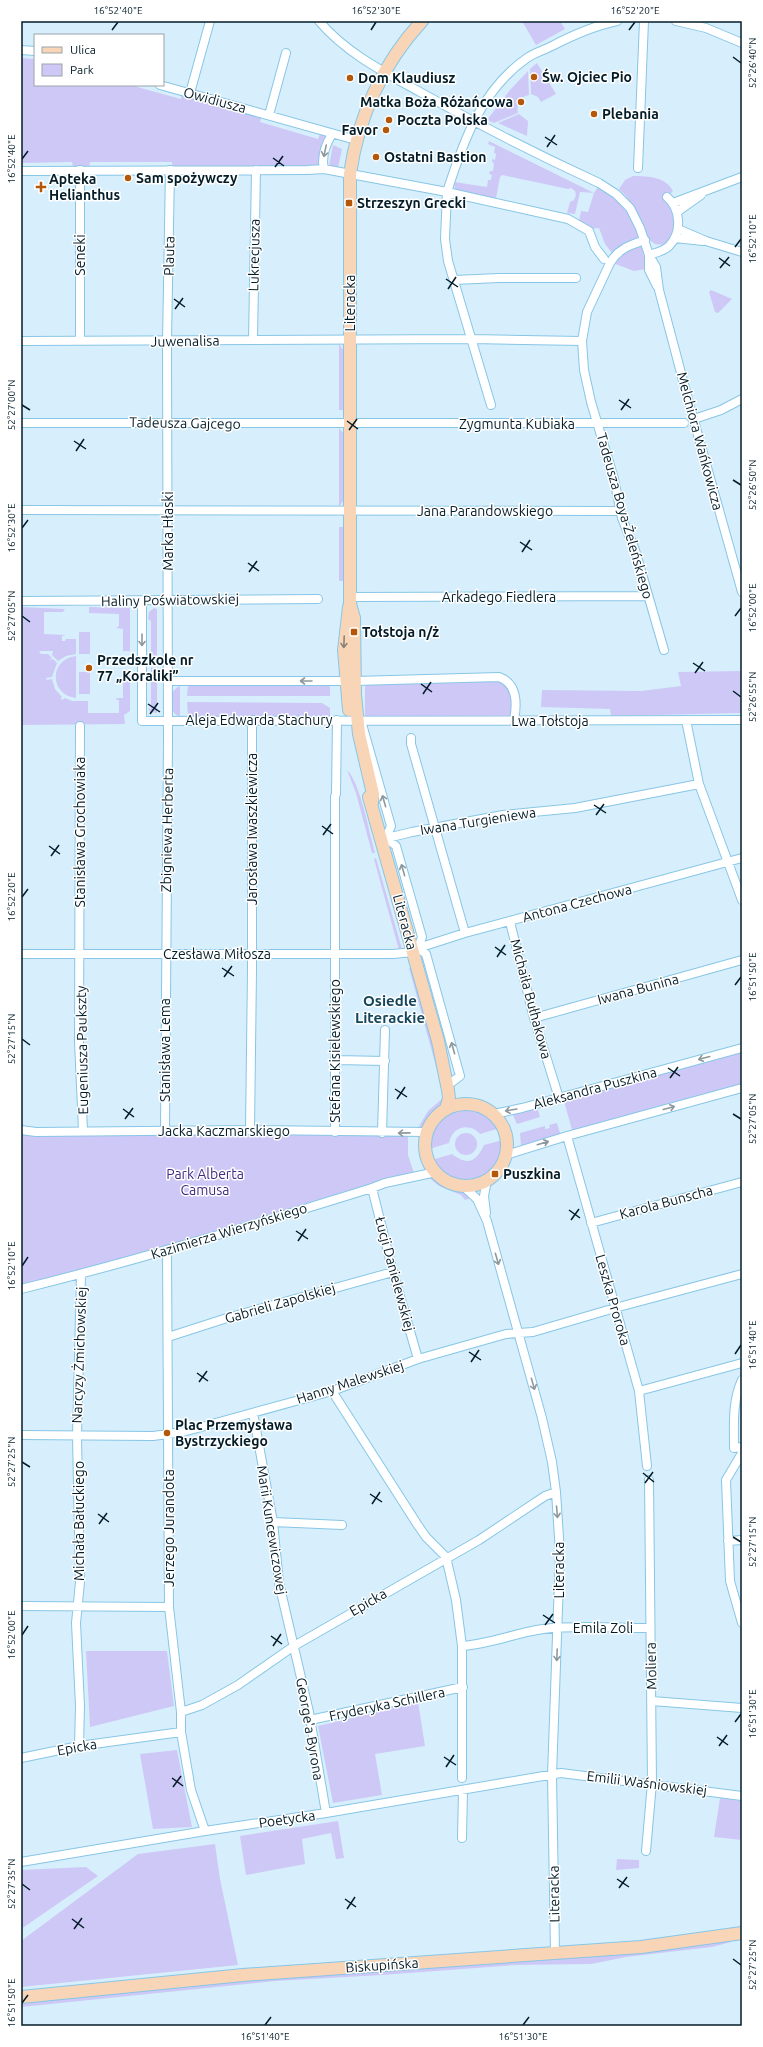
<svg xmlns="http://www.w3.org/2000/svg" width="763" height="2047" font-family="Ubuntu,sans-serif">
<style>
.green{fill:#cec8f7}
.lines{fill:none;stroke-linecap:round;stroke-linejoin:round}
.street-casing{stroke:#87c6e6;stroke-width:10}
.secondary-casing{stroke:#87c6e6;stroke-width:14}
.street{stroke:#fff;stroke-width:8}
.secondary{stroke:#f9d5b8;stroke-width:12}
.oneway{stroke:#8e999e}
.oneway2{stroke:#8a8277}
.ticks{fill:none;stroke:#031c28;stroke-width:1.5}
.poi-dot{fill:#b55709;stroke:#fff;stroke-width:1.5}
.labels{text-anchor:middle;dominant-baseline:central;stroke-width:3;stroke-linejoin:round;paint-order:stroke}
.poi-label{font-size:14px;font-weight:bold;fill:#031c28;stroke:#fff;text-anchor:start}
.street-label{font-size:14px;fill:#031c28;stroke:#fff}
.park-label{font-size:14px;fill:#422980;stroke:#fff}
.neighbourhood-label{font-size:15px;font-weight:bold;fill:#14465b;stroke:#fff}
.neatline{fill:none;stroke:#031c28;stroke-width:1.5}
.ticks-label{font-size:10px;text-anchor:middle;fill:#031c28}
</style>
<rect width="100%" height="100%" fill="#d7effc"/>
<!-- green -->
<path class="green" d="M522,21H560L565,29L536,45Z
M21,58L35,59V85H130L181,99L182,93L262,115L260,122L318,139L320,134L327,135L322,143L318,166L172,167V162H90L89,167H73L72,162L21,163Z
M537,63L556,94L541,102L538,97L531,94L530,69Z
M528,71L529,95C520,97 516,103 518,113L494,123L487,120L510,90Z
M519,114L528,121L527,136L498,123Z
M489,141L594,193L598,187C621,202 629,211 640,237L622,245L612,253L605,244L599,228L590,229L579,221L581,211L588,212L594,193L580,192L575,214L567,213L570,202L574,200L576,195L575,191L571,188L568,189L502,175L500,177L496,198L458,192L455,189L454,182L487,187L488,180H491L492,175L489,174L490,171H493L494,163L492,162V159L495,160L496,154L494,153L495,147L488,144Z
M333,145L342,149L338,168L329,166Z
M633,176C648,176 666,177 673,191L665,200C675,213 679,233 664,245L655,244L649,240L636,210L626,196L619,189L625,180Z
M642,246L646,269L634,271L613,263L627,250Z
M711,290L732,299L718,313L715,312L709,292Z
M339,344L344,351L343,410H339Z
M339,428L343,433V501L339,507Z
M339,527H345V581H339Z
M21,607L65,609L63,612H44V634L66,635L62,636V641H65L66,639H76V654L66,656L58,661L52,655L53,651H39L41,654H48L52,658L49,660L53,659L57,663L52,677L46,678L47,680L52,679L55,689L62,697L61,699L62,700L65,698L72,701H88V713H119V700H116L117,698H123V675H130V711L124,715L125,724L21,725Z
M89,607L130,608V651H123V629L116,628L119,626V614L89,613Z
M154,608L157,609V659H151V621L148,619L149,612Z
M79,632H90V654H79Z
M76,656V698C49,695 49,659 76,656Z
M151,667L157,671V713L150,712L148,708L151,709Z
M742,671V713L611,716L610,709L541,707L542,690L641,691L681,686L678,672Z
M79,672H90V694H79Z
M501,681L511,691L513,713L510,717L365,718V686L375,683Z
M330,684V696H187L188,685Z
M180,685V717C169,712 171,702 172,692Z
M187,702L322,703L330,708V717H188Z
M347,770C360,782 370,835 375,853H372L356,793Z
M376,858L402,949L399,950L374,859Z
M409,968H413L437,1057L442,1088Z
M742,1050V1084L572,1130L564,1101Z
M443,1098V1105C434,1111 427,1125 418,1128L428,1111Z
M470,1107L487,1113L500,1128L480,1134C469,1122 452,1127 449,1143L429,1149C428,1124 446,1105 470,1107Z
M537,1107L540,1117L517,1124L512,1113Z
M557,1123L560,1133L558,1135L521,1146L520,1133L545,1126V1129L550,1128L549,1125Z
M21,1132L54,1135H156V1133L408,1136V1155L414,1173L396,1176L156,1249L79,1271L21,1285Z
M455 1144a11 11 0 1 1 22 0a11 11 0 1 1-22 0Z
M503,1140C507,1183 454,1196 432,1160L452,1154C468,1166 476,1162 484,1145Z
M427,1176L434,1177L444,1184L465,1191L471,1198L465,1200L461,1195L439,1186Z
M86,1651H167L174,1706L90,1727Z
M418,1702L425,1746L375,1754L382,1795L333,1803L318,1726Z
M177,1750L192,1827L153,1829L140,1754Z
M720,1798L742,1801V1840L714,1837Z
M338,1821L344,1858L336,1859L331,1833L302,1839L305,1864L246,1875L240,1836Z
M215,1844L220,1879L238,1965L21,1987V1941L138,1854Z
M617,1859L639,1860V1868L616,1870Z
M86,1867L98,1876L21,1929V1870Z
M729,1940L731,1942L712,1947L626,1957L591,1964L516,1965L382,1975L275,1981L21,2007V2001L114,1991Z"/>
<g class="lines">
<defs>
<path id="street" d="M319,21C346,53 384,72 420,92C479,125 538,155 599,183L616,194L630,208L640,228L649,255L656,267L659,290L689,403L742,592
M676,21L706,28L742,43
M21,50L35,51
M160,85L356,140
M190,93L210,21
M269,115L286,53
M638,168L644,21
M324,169C321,157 326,144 332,134
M21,171L308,170L324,169L447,192L445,239L448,261L491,405
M673,203L742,177
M677,212L701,195
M678,229L706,241L742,252
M675,238L703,241
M645,240C630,245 618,249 610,263L587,312L582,341L584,370L591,402L614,479L622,518L635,550L664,650
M649,255C655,253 664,251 669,246C682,233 681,209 667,197
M649,256V270L657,286
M604,259L595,247L589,231L568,219L447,192C463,142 481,90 527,58C534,53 544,50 552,46C573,35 593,26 617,21
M454,280L499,278H576
M80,340V170
M253,340L256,170
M21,341L472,339L582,341
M694,419L721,410L742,399
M21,423H684
M21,510L620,511
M350,597L648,596
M21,601L318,599
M142,601V721L742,720
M168,681H355L499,677C518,684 517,704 514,721
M686,720L699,784L742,900
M362,724L391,826L386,838L396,846L422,937L418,948L426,954L460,1076L452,1082
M80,726L79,1042L83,1130
M411,738V744L465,933
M383,839L412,832L503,815L575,808L699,784
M510,922L534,1018L559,1098
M415,949L465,933L742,858
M21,954H393L413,952
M534,1018L742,960
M336,1060L385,1061
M494,1114L522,1108L742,1048
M21,1130L36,1132L250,1130L427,1132
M165,1130L168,740L167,341L170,170
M250,1130L252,970V720
M335,1132V796L336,794L337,720
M382,1133L385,1030
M567,1136L639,1391L647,1466
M506,1155L567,1136L742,1088
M463,1186L477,1199L487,1221L542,1418L552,1462L556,1492L560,1553L552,1775L555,1952
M372,1188L393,1272L418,1359
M486,1213L484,1196L487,1180
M591,1223L742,1182
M167,1250L169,1607L181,1712V1732L191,1790L205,1831
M21,1289C139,1260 256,1224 372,1188L385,1183L436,1172
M168,1337L227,1318L393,1272
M742,1380C732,1401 734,1426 734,1448L742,1447
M332,1391L417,1524L426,1537L446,1557L456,1600L462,1646V1778
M639,1391L742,1363
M253,1413L273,1522L279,1583L309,1712L326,1813
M21,1435L153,1436L183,1432L332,1391L418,1359L506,1334L533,1332L615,1308L742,1274
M742,1453L726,1480L730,1581L742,1623
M273,1522L342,1525
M728,1541L742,1540
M21,1606L169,1607
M462,1646C490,1644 515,1633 543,1629C578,1625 615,1628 650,1628
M652,1701L742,1708
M181,1712L202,1705L238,1685L294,1646L479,1540L545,1496L556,1492
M310,1720L463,1687
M79,1746L80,1706L76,1623L80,1582L77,1437L81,1274
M21,1758L79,1746L181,1732
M462,1838L463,1790
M646,1851L652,1783L649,1480
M21,1862L205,1831L326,1813L561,1773L742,1796"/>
<path id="secondary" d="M349,710L344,650L349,607
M369,797L438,1041L448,1090L449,1098L446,1109
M372,803L373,794L359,734L355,695L354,618L350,604V174C358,117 383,63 422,21
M425 1145a41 41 0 1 1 82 0a41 41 0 1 1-82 0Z
M21,1997L243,1975L641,1947L742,1933"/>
</defs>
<!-- street casing -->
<use href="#street" class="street-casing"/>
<!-- secondary casing -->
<use href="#secondary" class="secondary-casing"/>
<!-- street -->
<use href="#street" class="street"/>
<!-- secondary -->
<use href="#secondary" class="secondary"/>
</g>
<!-- one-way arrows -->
<defs><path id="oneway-shaft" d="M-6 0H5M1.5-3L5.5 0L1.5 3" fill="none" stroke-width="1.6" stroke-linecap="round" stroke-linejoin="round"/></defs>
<g class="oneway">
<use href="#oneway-shaft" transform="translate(325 151) rotate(102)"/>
<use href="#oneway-shaft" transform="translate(142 640) rotate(90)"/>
<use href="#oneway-shaft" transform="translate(306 681) rotate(-180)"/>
<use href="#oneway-shaft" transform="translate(384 801) rotate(-106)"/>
<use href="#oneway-shaft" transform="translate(403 870) rotate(-106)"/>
<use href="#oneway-shaft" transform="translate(453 1048) rotate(-106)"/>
<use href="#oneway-shaft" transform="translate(704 1058) rotate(165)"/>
<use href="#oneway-shaft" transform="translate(669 1108) rotate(-15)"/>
<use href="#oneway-shaft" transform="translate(511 1110) rotate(170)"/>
<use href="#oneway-shaft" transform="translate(404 1133) rotate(179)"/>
<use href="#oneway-shaft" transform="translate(543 1143) rotate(-16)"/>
<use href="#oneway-shaft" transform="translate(497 1259) rotate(74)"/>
<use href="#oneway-shaft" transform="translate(533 1384) rotate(74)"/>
<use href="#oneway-shaft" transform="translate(557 1512) rotate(85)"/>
<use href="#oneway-shaft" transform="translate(557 1655) rotate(92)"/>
</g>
<use class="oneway2" href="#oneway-shaft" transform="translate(344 642) rotate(92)"/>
<!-- ticks -->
<path class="ticks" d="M112,30L118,22M371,30L376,22M629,30L635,22M733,57L741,63M545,137L557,145M547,147L555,135M273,158L284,166M22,159L28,151M275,167L283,156M735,247L741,239M719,258L730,266M720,268L729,257M446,279L458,287M448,289L456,277M174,299L185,307M175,309L183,298M619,400L631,408M22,405L30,410M621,410L629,399M347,421L358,429M349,430L357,419M74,441L86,449M76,451L84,439M733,480L741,485M22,528L28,520M520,542L532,550M522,552L530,540M248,563L259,571M249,572L257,561M22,616L30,622M735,616L741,608M693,663L705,671M695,673L703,662M421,684L432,692M733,691L741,697M423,694L431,682M148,704L160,712M150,714L158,703M594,805L606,813M596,815L604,804M322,826L333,834M323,835L331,824M49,846L60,854M51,856L59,845M22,897L28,889M495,947L506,955M497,957L505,945M222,968L234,976M224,977L232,966M735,985L741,977M22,1039L30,1045M668,1068L680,1076M670,1078L678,1067M395,1089L407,1097M397,1099L405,1087M123,1109L134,1117M733,1114L741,1119M125,1119L133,1108M569,1210L580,1218M571,1220L579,1209M296,1231L308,1239M298,1241L306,1229M22,1266L28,1257M469,1352L481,1360M735,1354L741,1345M471,1362L479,1350M197,1373L208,1381M199,1382L207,1371M22,1462L30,1467M643,1473L654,1482M645,1483L653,1472M370,1494L382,1502M372,1504L380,1492M98,1514L109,1522M99,1524L107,1513M733,1537L741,1542M543,1615L555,1623M545,1625L553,1614M22,1635L28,1626M271,1636L282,1644M273,1646L281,1634M735,1722L741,1714M717,1737L728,1745M719,1746L727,1735M444,1757L456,1765M446,1767L454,1755M172,1778L183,1786M173,1787L181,1776M617,1879L629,1887M22,1884L30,1890M619,1888L627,1877M345,1899L356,1907M347,1909L355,1897M72,1919L84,1928M74,1929L82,1918M733,1959L741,1965M22,2003L28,1995M265,2025L271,2017M523,2025L529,2017"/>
<!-- markers -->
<g class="poi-dot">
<circle cx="534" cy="77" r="4"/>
<circle cx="350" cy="78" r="4"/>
<circle cx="521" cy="102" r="4"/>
<circle cx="594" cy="114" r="4"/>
<circle cx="389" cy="120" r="4"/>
<circle cx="386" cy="130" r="4"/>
<circle cx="376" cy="157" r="4"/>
<circle cx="128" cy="178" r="4"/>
<path d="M39 181h4v4h4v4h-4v4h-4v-4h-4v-4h4z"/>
<rect x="345" y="199" width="8" height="8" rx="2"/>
<rect x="350" y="628" width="8" height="8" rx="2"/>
<circle cx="89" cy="668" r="4"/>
<rect x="491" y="1170" width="8" height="8" rx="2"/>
<circle cx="167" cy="1433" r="4"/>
</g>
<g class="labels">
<!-- poi labels -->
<g class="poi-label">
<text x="542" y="77">Św. Ojciec Pio</text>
<text x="358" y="78">Dom Klaudiusz</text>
<text x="513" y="102" text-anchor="end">Matka Boża Różańcowa</text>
<text x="602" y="114">Plebania</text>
<text x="397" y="120">Poczta Polska</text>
<text x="378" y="130" text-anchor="end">Favor</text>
<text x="384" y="157">Ostatni Bastion</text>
<text x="136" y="178">Sam spożywczy</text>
<text x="49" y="179">Apteka<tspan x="49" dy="16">Helianthus</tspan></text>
<text x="357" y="203">Strzeszyn Grecki</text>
<text x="362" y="632">Tołstoja n/ż</text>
<text x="97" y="660">Przedszkole nr<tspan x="97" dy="16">77 „Koraliki”</tspan></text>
<text x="503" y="1174">Puszkina</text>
<text x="175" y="1425">Plac Przemysława<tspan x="175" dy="16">Bystrzyckiego</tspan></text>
</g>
<!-- street labels -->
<g class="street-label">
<text transform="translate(215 100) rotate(15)">Owidiusza</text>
<text transform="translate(80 255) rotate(-90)">Seneki</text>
<text transform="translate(254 255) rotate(-89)">Lukrecjusza</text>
<text transform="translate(169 256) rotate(-89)">Plauta</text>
<text transform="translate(350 303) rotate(-90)">Literacka</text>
<text transform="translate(185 341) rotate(-1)">Juwenalisa</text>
<text transform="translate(185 423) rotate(1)">Tadeusza Gajcego</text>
<text x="517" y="424">Zygmunta Kubiaka</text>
<text transform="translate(700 441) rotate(75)">Melchiora Wańkowicza</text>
<text x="485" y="511">Jana Parandowskiego</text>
<text transform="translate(625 516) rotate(74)">Tadeusza Boya-Żeleńskiego</text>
<text transform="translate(168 531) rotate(-90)">Marka Hłaski</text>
<text x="499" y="597">Arkadego Fiedlera</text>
<text transform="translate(170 600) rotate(-1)">Haliny Poświatowskiej</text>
<text x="259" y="720">Aleja Edwarda Stachury</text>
<text x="550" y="721">Lwa Tołstoja</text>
<text transform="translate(478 821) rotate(-9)">Iwana Turgieniewa</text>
<text transform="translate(252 829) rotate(-90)">Jarosława Iwaszkiewicza</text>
<text transform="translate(167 830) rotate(-89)">Zbigniewa Herberta</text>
<text transform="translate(80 832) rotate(-90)">Stanisława Grochowiaka</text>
<text transform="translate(577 903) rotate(-15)">Antona Czechowa</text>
<text transform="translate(405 922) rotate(75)">Literacka</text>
<text x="217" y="954">Czesława Miłosza</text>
<text transform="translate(638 989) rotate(-15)">Iwana Bunina</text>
<text transform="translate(531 999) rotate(75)">Michaiła Bułhakowa</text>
<text transform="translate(82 1050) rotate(-91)">Eugeniusza Paukszty</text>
<text transform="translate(165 1050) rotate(-90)">Stanisława Lema</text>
<text transform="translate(335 1051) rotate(-90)">Stefana Kisielewskiego</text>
<text transform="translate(595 1088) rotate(-15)">Aleksandra Puszkina</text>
<text x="224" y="1131">Jacka Kaczmarskiego</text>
<text transform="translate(666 1202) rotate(-15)">Karola Bunscha</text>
<text transform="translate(229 1231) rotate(-17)">Kazimierza Wierzyńskiego</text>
<text transform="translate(395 1274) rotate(75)">Łucji Danielewskiej</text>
<text transform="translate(613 1300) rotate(74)">Leszka Proroka</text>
<text transform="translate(280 1303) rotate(-16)">Gabrieli Zapolskiej</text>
<text transform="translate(79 1355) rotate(-88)">Narcyzy Żmichowskiej</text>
<text transform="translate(350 1382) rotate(-18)">Hanny Malewskiej</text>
<text transform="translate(79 1521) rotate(-90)">Michała Bałuckiego</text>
<text transform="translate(169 1528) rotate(-90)">Jerzego Jurandota</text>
<text transform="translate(272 1530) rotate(81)">Marii Kuncewiczowej</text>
<text transform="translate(559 1570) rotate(-90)">Literacka</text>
<text transform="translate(368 1602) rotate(-30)">Epicka</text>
<text x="603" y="1628">Emila Zoli</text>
<text transform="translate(651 1666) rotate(-91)">Moliera</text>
<text transform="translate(387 1704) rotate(-12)">Fryderyka Schillera</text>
<text transform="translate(310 1729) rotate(80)">George'a Byrona</text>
<text transform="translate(77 1747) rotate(-10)">Epicka</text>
<text transform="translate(647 1783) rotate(7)">Emilii Waśniowskiej</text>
<text transform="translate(287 1819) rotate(-8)">Poetycka</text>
<text transform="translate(554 1894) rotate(-91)">Literacka</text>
<text transform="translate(382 1965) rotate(-4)">Biskupińska</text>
</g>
<!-- park labels -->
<g class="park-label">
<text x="205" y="1174">Park Alberta<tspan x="205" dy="16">Camusa</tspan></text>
</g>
<!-- neighbourhood labels -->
<g class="neighbourhood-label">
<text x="390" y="1000">Osiedle<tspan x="390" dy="17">Literackie</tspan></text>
</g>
</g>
<!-- border -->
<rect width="763" height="2047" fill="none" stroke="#ffffff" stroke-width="44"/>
<!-- legend -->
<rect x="34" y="34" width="130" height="52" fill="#ffffff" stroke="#9aa4a9"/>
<rect x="42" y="47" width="20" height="6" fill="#f9d5b8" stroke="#9aa4a9"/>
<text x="70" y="54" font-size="12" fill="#031c28">Ulica</text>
<rect x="42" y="64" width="20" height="12" fill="#cec8f7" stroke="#9aa4a9"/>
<text x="70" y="74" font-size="12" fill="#031c28">Park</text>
<rect x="22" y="22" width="719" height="2003" class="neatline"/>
<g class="ticks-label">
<text x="118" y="14">16°52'40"E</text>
<text x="376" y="14">16°52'30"E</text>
<text x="635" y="14">16°52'20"E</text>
<text transform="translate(752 63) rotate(-90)" y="4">52°26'40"N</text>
<text transform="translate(11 159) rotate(-90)" y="4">16°52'40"E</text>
<text transform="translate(752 239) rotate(-90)" y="4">16°52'10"E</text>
<text transform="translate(11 405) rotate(-90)" y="4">52°27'00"N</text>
<text transform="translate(752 485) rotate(-90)" y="4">52°26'50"N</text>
<text transform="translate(11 528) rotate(-90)" y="4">16°52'30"E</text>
<text transform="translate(752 608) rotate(-90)" y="4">16°52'00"E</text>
<text transform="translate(11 616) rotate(-90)" y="4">52°27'05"N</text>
<text transform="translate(752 697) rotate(-90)" y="4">52°26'55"N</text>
<text transform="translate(11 897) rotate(-90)" y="4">16°52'20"E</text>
<text transform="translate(752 977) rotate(-90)" y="4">16°51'50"E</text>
<text transform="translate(11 1039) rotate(-90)" y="4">52°27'15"N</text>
<text transform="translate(752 1119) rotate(-90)" y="4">52°27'05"N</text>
<text transform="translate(11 1266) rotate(-90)" y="4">16°52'10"E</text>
<text transform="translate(752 1345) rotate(-90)" y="4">16°51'40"E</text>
<text transform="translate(11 1462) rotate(-90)" y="4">52°27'25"N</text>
<text transform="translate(752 1542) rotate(-90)" y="4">52°27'15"N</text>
<text transform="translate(11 1635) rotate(-90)" y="4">16°52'00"E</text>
<text transform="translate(752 1714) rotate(-90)" y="4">16°51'30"E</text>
<text transform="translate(11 1884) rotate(-90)" y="4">52°27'35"N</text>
<text transform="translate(752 1965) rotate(-90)" y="4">52°27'25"N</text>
<text transform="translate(11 2003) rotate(-90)" y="4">16°51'50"E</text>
<text x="265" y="2040">16°51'40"E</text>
<text x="523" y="2040">16°51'30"E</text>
</g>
</svg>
